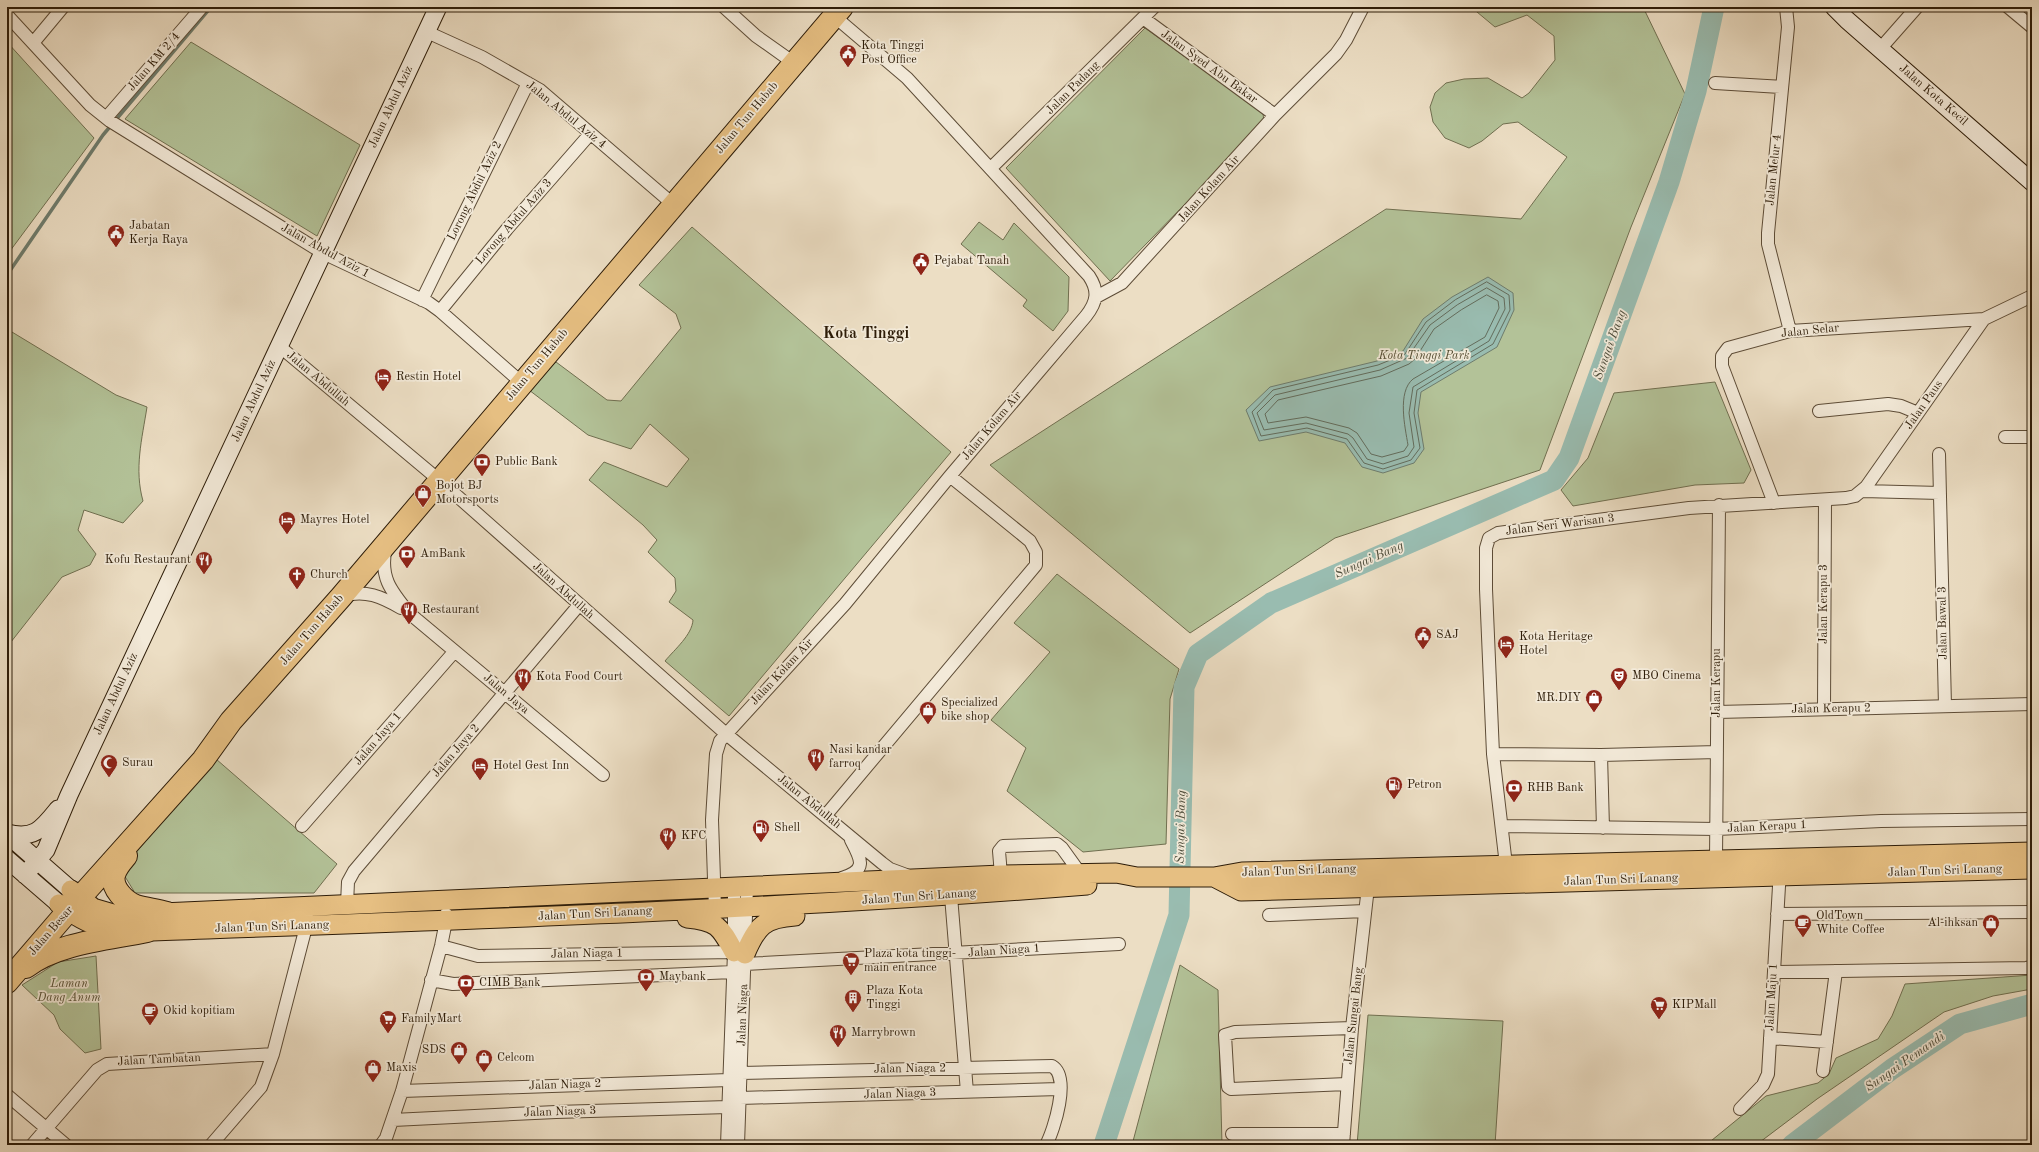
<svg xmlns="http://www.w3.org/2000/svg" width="2039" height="1152" font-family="'Old Standard TT',serif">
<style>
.green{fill:#b3c298;stroke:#706f50}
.water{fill:#99bcb0;stroke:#6e7c6d}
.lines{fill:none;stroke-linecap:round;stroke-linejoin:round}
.shore{stroke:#636c5c;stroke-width:1}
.stream{stroke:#6e7c6d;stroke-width:3.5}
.river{stroke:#99bcb0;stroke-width:21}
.street-casing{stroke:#5d4c37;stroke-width:14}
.secondary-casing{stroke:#2d1c08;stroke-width:19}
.primary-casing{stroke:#2d1c08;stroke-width:21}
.highway-casing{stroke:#2d1c08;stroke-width:24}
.street{stroke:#f3ead9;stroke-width:12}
.secondary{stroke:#f3ead9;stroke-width:17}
.primary{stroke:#e6bf82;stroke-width:19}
.highway{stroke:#e6bf82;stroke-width:22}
.labels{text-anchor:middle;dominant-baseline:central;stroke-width:3.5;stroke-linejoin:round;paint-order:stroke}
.poi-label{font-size:12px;fill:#2d1c08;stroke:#f3ead9;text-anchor:start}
.street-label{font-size:12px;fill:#2d1c08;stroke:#f3ead9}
.park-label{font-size:12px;font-style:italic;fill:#554e33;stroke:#f3ead9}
.water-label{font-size:13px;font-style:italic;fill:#4d4c3a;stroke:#f3ead9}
.district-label{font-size:16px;font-weight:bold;fill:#2d1c08;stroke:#f3ead9}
</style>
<rect width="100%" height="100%" fill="#ecdec4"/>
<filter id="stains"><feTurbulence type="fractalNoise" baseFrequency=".005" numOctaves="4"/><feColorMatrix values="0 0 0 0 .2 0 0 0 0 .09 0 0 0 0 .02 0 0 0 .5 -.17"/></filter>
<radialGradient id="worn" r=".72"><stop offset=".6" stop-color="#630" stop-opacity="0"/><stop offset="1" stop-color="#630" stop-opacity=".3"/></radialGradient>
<!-- green -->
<path class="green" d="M1471,7H1643L1685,94L1631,227L1540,470L1335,538L1190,633L990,465L1386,209L1521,219L1567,157L1518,122L1503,124L1482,141L1469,148L1445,138L1433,122L1430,107L1435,93L1446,83L1464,79L1488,78L1522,98L1529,93L1555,60L1554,36L1527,15L1495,27Z
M1145,28L1263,113L1264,123L1110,281L1006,168Z
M7,42L94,138L7,255Z
M191,42L360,145L317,236L125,119Z
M979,222L1003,240L1014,223L1069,277L1068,311L1053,331L1023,306L1027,300L961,244Z
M692,227L951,452L729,716L665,661C675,649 692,635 693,620L669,602L676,591L675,578L648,552L657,540L643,525L589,480L604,462L667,487L689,459L650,424L631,449L588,435L529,390L556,362L607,400L621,401L681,328L676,314L639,285Z
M7,329L116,395L147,407C142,439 134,469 143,501L123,523L84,510L78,530L96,554L90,565L62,577L7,647Z
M1715,382L1751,470L1744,483L1695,485L1573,506L1561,490L1588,458L1614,393Z
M1057,574L1179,669L1170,699L1166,844L1083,852L1007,791L1026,748L991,720L1050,652L1014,623Z
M216,759L337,864L314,893H135L121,870Z
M96,956L101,1049L85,1053L60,1029L54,1015L22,985L58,962Z
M1180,965L1218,990L1222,1145H1132Z
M2032,975V989L1993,996L1944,1012L1817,1099L1756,1145H1706L1766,1096L1818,1083L1829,1074L1836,1058L1878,1039L1892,1016L1905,984Z
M1368,1015L1503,1021L1495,1145H1357Z"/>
<!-- water -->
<path class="water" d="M1488,277L1513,293L1514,310L1497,347L1421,392L1418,413L1424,449L1414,463L1383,473L1362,467L1345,443L1306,432L1259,441L1246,410L1270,387L1377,361L1403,351L1423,319L1452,297Z"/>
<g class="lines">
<!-- shore -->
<path class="shore" d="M1487,282L1509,295L1510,310L1493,344L1417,390L1414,413L1420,448L1411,460L1383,469L1364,463L1347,439L1307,428L1261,436L1252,412L1273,390L1378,365L1405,354L1426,322L1455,300Z
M1487,288L1504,298L1505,309L1489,341L1413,387L1409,413L1414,447L1408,456L1383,464L1367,459L1353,438L1348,434L1306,423L1264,430L1257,413L1275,395L1380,370L1407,358L1430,325L1457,305Z
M1487,295L1498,301L1499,308L1485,337L1413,379C1397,392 1405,427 1408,445L1404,451L1382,457L1371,454L1357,433L1349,428L1306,417L1268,423L1265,414L1278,400L1381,376L1409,364L1415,359L1434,329L1461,310Z"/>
<!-- stream -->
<path class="stream" d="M7,275L103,135L211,7"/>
<!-- river -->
<path class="river" d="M1104,1145L1179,915L1184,687L1198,654L1271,603L1554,480L1569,458L1669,182L1696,91L1714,7
M1792,1145L1892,1069L1960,1024L2032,1004"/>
<defs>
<path id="street" d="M724,7L756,36L794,63
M1786,7L1788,27L1768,233V244L1790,331
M2008,7L2032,27
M7,15L90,105L110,121L323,253L429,303L440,311L522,383
M1143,18L1275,115
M427,32L482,57L540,90L674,205
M33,43L63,7
M1880,49L1917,7
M1715,83L1782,87
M106,118L202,7
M991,168L1154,7
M1096,297L1122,283L1275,115L1336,54L1346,40L1363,7
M422,300L528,83
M440,311L507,229L590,134
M279,346L439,480L725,733L882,863L890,869L909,876
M1819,411L1888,404L1901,406L1918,413
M2005,437H2032
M1939,454L1945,706
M1863,491L1940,493
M1774,503L1722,366V356L1728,348L1790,331L1984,319L2032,296
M386,547C379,577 391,591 409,613L603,775
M343,596C365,589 382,597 401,608
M1824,709L1825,500
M1717,712L2032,704
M1493,754L1601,755L1717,752
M1601,755L1603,828
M826,815L1036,565V552L1030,541L950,476
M302,826L454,652
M1502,826L1717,829L1881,821L2032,819
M1716,860L1719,505
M1506,865L1493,754L1486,589V548L1489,538L1498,533L1689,508L1846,498L1855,496L1866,487L1984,319
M1001,875L999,851L1003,846L1057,844L1062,848L1080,873
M842,878C868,870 861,859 851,840
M951,896L967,1092
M347,904L348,882L354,871L579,605
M715,909L712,820L716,754L720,741L845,604L950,476L1086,316C1097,302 1099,291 1089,276L907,78L834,16
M1777,914L2032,912
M1269,915L1365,911
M441,946L478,956L734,952
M745,964L1119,944
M1774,972L2026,968L2032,967
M431,980L453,984L733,972
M1770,1038L1827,1042
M1823,1071L1836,971
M741,1073L1052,1066C1071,1077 1054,1130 1046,1145
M1347,1084L1231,1089L1228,1087L1225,1035L1235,1032L1352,1028
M402,1091L729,1080
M7,1095L66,1145
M740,1098L1059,1089
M1740,1109L1763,1085L1768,1074L1780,869
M393,1120L556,1112L728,1107
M1232,1134H1344
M32,1145L97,1070L107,1064L273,1054
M211,1145L261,1087L273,1054L308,919
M381,1145L386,1138L402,1091L441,946L446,921V914
M727,1145L734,952V886
M738,1145L747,886
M1343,1145L1352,1028L1368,887"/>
<path id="secondary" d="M1834,7L1847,20L2032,182
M7,833C34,840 42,829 58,809
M7,834L71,890
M7,859L59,904
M25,875L46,850L69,795L438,7"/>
<path id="primary" d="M1214,877L1241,891L2032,869
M71,890L93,908L117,915L1001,875L1116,873L1137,877H1214L1242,872L2032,852
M59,904C92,929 106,930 147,931C460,920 774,910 1087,885
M687,918C717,921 720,926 734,952
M745,954C757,926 764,918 795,916"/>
<path id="highway" d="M126,856C121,862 116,867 114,875C111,888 125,902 136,906C146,909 157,910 167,913
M26,967C56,943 110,939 147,931
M7,982L68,911L203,760L231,721L341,597L842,7"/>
</defs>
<!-- street casing -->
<use href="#street" class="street-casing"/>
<!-- secondary casing -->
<use href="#secondary" class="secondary-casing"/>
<!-- primary casing -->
<use href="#primary" class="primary-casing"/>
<!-- highway casing -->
<use href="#highway" class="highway-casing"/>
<!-- street -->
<use href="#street" class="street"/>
<!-- secondary -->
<use href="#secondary" class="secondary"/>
<!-- primary -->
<use href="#primary" class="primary"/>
<!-- highway -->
<use href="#highway" class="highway"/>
</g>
<!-- icons -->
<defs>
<symbol id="civic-pin" viewBox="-11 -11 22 30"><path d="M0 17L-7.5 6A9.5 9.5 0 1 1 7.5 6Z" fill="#8f2418" stroke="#f3ead9"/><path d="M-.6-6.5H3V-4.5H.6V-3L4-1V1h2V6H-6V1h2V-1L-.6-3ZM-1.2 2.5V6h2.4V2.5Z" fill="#fff"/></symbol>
<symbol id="hotel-pin" viewBox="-11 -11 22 30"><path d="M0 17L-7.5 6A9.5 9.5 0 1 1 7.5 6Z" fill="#8f2418" stroke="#f3ead9"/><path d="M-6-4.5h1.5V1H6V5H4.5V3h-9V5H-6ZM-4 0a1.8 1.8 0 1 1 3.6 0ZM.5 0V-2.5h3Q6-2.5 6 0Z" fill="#fff"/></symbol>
<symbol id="bank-pin" viewBox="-11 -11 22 30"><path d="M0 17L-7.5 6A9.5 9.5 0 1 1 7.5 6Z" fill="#8f2418" stroke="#f3ead9"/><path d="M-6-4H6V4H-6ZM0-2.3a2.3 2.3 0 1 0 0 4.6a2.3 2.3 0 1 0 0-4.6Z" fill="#fff"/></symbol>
<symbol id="shop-pin" viewBox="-11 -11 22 30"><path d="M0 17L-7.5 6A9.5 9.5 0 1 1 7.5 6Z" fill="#8f2418" stroke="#f3ead9"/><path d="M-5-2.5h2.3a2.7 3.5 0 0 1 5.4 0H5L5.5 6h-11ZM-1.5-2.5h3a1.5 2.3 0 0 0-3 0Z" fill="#fff"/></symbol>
<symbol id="restaurant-pin" viewBox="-11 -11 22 30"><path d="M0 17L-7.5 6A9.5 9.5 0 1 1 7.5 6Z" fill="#8f2418" stroke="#f3ead9"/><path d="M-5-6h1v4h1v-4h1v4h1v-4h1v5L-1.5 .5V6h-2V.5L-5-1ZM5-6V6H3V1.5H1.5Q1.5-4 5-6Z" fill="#fff"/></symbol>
<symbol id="church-pin" viewBox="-11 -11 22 30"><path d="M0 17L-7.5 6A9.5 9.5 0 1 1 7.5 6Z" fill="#8f2418" stroke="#f3ead9"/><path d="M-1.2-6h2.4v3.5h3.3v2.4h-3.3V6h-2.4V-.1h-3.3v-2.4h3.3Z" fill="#fff"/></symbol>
<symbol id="theatre-pin" viewBox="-11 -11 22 30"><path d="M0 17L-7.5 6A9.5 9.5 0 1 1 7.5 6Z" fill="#8f2418" stroke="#f3ead9"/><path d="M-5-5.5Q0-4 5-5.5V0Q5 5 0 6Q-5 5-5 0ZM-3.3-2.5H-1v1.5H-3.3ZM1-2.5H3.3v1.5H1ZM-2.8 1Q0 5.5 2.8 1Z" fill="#fff"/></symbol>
<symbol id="mosque-pin" viewBox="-11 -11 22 30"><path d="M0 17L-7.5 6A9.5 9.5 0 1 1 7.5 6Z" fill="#8f2418" stroke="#f3ead9"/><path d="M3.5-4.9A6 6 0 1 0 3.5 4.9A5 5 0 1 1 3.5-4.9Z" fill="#fff"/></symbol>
<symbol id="fuel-pin" viewBox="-11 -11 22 30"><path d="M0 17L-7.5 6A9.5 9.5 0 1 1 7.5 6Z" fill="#8f2418" stroke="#f3ead9"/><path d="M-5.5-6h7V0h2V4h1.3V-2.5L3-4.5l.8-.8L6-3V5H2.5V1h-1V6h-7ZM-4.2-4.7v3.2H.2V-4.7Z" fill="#fff"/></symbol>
<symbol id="cafe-pin" viewBox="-11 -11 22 30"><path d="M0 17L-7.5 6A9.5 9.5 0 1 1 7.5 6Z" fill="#8f2418" stroke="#f3ead9"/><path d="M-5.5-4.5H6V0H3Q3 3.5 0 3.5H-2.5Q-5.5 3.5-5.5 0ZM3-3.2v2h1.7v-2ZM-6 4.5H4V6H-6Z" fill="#fff"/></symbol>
<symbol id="supermarket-pin" viewBox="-11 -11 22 30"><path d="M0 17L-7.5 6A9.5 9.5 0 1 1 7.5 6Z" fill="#8f2418" stroke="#f3ead9"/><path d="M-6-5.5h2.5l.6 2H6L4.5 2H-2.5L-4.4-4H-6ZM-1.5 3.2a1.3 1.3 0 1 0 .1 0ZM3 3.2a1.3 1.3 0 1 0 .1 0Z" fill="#fff"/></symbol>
<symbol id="building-pin" viewBox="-11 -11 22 30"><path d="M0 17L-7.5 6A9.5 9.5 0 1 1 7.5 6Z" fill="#8f2418" stroke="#f3ead9"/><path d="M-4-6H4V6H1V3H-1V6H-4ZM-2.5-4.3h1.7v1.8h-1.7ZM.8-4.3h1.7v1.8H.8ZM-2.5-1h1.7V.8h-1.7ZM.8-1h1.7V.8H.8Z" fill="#fff"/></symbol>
</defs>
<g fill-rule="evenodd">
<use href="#civic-pin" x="838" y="43" width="20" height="27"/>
<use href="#civic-pin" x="106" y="223" width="20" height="27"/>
<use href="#civic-pin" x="911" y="251" width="20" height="27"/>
<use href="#hotel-pin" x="373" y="367" width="20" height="27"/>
<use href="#bank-pin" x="472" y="452" width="20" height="27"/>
<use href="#shop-pin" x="413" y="483" width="20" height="27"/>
<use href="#hotel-pin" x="277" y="510" width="20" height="27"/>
<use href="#bank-pin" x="397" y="544" width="20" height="27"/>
<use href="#restaurant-pin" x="194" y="550" width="20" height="27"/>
<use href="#church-pin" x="287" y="565" width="20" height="27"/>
<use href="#restaurant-pin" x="399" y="600" width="20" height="27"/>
<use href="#civic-pin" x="1413" y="625" width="20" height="27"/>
<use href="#hotel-pin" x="1496" y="634" width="20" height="27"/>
<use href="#theatre-pin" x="1609" y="666" width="20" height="27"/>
<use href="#restaurant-pin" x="513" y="667" width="20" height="27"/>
<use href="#shop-pin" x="1584" y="688" width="20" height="27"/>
<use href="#shop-pin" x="918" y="700" width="20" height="27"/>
<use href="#restaurant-pin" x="806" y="747" width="20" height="27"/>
<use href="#mosque-pin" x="99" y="753" width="20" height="27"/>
<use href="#hotel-pin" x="470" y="756" width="20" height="27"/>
<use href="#fuel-pin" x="1384" y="775" width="20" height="27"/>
<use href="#bank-pin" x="1504" y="778" width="20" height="27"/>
<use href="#fuel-pin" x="751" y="818" width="20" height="27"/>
<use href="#restaurant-pin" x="658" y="826" width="20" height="27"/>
<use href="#cafe-pin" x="1793" y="913" width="20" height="27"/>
<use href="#shop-pin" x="1981" y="913" width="20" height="27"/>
<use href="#supermarket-pin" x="841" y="951" width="20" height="27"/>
<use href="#bank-pin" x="636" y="967" width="20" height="27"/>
<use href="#bank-pin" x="456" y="973" width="20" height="27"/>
<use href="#building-pin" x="843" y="988" width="20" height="27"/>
<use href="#supermarket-pin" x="1649" y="995" width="20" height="27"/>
<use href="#cafe-pin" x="140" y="1001" width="20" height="27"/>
<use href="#supermarket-pin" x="378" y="1009" width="20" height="27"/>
<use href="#restaurant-pin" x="828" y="1023" width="20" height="27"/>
<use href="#shop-pin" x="449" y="1040" width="20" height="27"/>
<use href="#shop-pin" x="474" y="1048" width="20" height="27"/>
<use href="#shop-pin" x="363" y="1058" width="20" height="27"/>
</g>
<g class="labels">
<!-- poi labels -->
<g class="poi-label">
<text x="861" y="46">Kota Tinggi<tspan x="861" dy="14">Post Office</tspan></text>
<text x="129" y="226">Jabatan<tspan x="129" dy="14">Kerja Raya</tspan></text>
<text x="934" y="261">Pejabat Tanah</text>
<text x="396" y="377">Restin Hotel</text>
<text x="495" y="462">Public Bank</text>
<text x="436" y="486">Bojot BJ<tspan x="436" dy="14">Motorsports</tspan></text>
<text x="300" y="520">Mayres Hotel</text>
<text x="420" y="554">AmBank</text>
<text x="191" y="560" text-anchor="end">Kofu Restaurant</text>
<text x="310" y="575">Church</text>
<text x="422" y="610">Restaurant</text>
<text x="1436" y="635">SAJ</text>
<text x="1519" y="637">Kota Heritage<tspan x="1519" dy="14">Hotel</tspan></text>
<text x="1632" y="676">MBO Cinema</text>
<text x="536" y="677">Kota Food Court</text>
<text x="1581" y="698" text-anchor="end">MR.DIY</text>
<text x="941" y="703">Specialized<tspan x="941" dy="14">bike shop</tspan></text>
<text x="829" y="750">Nasi kandar<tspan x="829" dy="14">farroq</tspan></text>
<text x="122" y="763">Surau</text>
<text x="493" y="766">Hotel Gest Inn</text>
<text x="1407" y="785">Petron</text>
<text x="1527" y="788">RHB Bank</text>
<text x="774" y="828">Shell</text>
<text x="681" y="836">KFC</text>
<text x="1816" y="916">OldTown<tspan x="1816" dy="14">White Coffee</tspan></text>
<text x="1978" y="923" text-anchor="end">Al-ihksan</text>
<text x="864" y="954">Plaza kota tinggi-<tspan x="864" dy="14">main entrance</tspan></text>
<text x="659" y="977">Maybank</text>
<text x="479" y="983">CIMB Bank</text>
<text x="866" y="991">Plaza Kota<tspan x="866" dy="14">Tinggi</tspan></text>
<text x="1672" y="1005">KIPMall</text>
<text x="163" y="1011">Okid kopitiam</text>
<text x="401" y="1019">FamilyMart</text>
<text x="851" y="1033">Marrybrown</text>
<text x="446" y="1050" text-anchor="end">SDS</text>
<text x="497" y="1058">Celcom</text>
<text x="386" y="1068">Maxis</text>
</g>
<!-- street labels -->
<g class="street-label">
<text transform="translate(154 62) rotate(-49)">Jalan KM 2/4</text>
<text transform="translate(1209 67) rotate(36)">Jalan Syed Abu Bakar</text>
<text transform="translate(1073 88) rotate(-45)">Jalan Padang</text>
<text transform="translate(1933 95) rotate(41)">Jalan Kota Kecil</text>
<text transform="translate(391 107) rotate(-65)">Jalan Abdul Aziz</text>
<text transform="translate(566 115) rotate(39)">Jalan Abdul Aziz 4</text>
<text transform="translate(747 118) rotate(-50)">Jalan Tun Habab</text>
<text transform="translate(1774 170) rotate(-84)">Jalan Melur 4</text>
<text transform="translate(1209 189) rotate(-48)">Jalan Kolam Air</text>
<text transform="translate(475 191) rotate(-64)">Lorong Abdul Aziz 2</text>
<text transform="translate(514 222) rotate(-49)">Lorong Abdul Aziz 3</text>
<text transform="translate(325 251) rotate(29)">Jalan Abdul Aziz 1</text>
<text transform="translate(1810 331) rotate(-6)">Jalan Selar</text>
<text transform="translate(537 365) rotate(-50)">Jalan Tun Habab</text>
<text transform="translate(318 379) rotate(40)">Jalan Abdullah</text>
<text transform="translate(254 401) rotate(-65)">Jalan Abdul Aziz</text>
<text transform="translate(1924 405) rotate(-55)">Jalan Paus</text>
<text transform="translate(992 426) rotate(-50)">Jalan Kolam Air</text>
<text transform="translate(1560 525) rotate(-7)">Jalan Seri Warisan 3</text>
<text transform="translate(563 591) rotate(42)">Jalan Abdullah</text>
<text transform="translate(1824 604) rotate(-90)">Jalan Kerapu 3</text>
<text transform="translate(1943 623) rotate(-91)">Jalan Bawal 3</text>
<text transform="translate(312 630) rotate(-49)">Jalan Tun Habab</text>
<text transform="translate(782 672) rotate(-47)">Jalan Kolam Air</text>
<text transform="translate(1717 683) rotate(-90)">Jalan Kerapu</text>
<text transform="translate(116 694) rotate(-65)">Jalan Abdul Aziz</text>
<text transform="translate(506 694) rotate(40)">Jalan Jaya</text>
<text transform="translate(1831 709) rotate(-1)">Jalan Kerapu 2</text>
<text transform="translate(378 739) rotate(-49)">Jalan Jaya 1</text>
<text transform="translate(456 751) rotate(-49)">Jalan Jaya 2</text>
<text transform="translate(809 802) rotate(39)">Jalan Abdullah</text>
<text transform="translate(1767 827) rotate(-3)">Jalan Kerapu 1</text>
<text transform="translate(1299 871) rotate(-2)">Jalan Tun Sri Lanang</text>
<text transform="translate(1945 871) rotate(-2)">Jalan Tun Sri Lanang</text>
<text transform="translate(1621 880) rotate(-2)">Jalan Tun Sri Lanang</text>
<text transform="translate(919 897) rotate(-4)">Jalan Tun Sri Lanang</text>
<text transform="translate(595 914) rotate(-3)">Jalan Tun Sri Lanang</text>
<text transform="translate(272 927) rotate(-2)">Jalan Tun Sri Lanang</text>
<text transform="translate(51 931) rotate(-49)">Jalan Besar</text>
<text transform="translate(1004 951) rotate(-4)">Jalan Niaga 1</text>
<text transform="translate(587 954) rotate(-1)">Jalan Niaga 1</text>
<text transform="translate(1772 997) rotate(-87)">Jalan Maju 1</text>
<text transform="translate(743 1015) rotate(-88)">Jalan Niaga</text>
<text transform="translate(1354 1016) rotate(-84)">Jalan Sungai Bang</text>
<text transform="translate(159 1060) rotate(-3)">Jalan Tambatan</text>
<text transform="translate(910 1069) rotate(-1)">Jalan Niaga 2</text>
<text transform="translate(565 1085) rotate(-2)">Jalan Niaga 2</text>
<text transform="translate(900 1094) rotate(-2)">Jalan Niaga 3</text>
<text transform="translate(560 1112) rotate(-2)">Jalan Niaga 3</text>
</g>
<!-- park labels -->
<g class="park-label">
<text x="1424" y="356">Kota Tinggi Park</text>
<text x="69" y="984">Laman<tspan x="69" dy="14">Dang Anum</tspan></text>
</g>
<!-- water labels -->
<g class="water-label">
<text transform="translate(1610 345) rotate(-70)">Sungai Bang</text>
<text transform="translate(1369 560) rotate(-24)">Sungai Bang</text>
<text transform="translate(1181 827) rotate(-89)">Sungai Bang</text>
<text transform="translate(1905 1062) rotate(-35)">Sungai Pemandi</text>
</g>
<!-- district labels -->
<g class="district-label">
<text x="866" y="334">Kota Tinggi</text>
</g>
</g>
<!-- margin -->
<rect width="2039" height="1152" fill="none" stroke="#ecdec4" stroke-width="24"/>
<rect x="8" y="8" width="2023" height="1136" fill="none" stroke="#2d1c08" stroke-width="2"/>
<rect x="12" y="12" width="2015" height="1128" fill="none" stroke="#2d1c08"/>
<rect width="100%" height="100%" filter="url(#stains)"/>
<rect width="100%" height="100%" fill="url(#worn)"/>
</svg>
